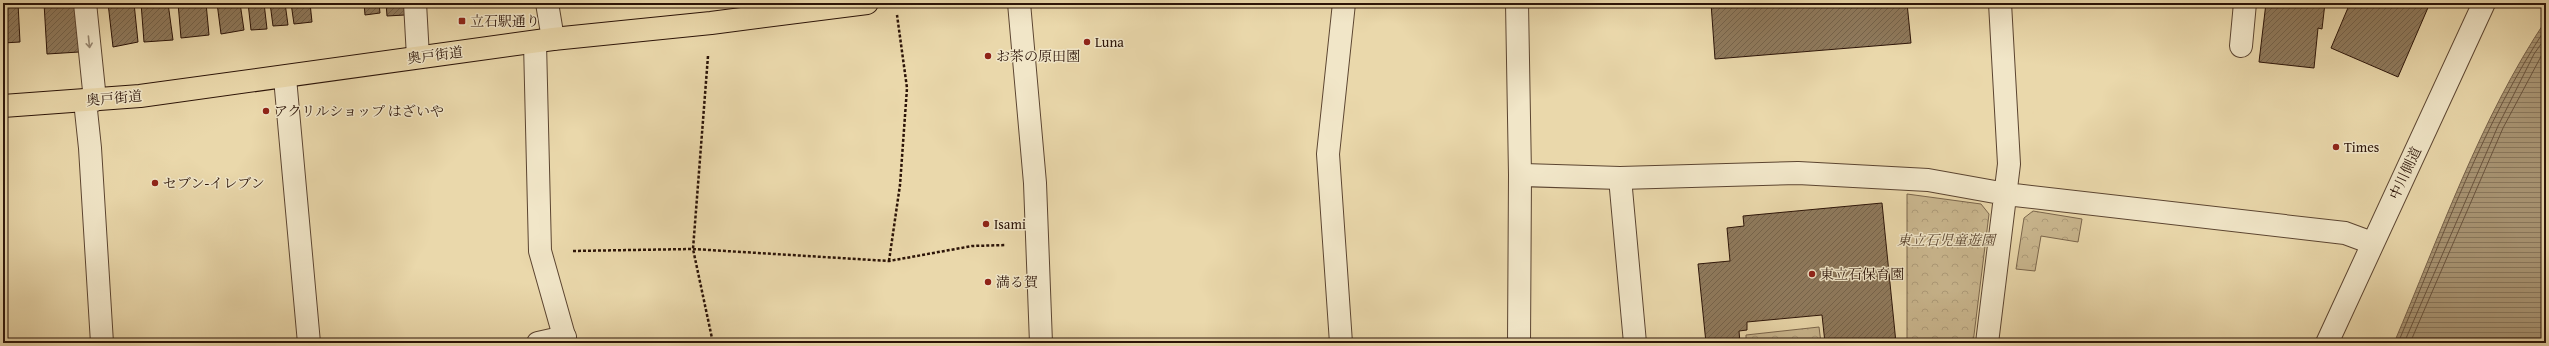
<svg xmlns="http://www.w3.org/2000/svg" width="2549" height="346" font-family="'Gentium Book Plus','Noto Serif JP',serif">
<style>
.park{fill:url(#park-crowns);stroke:#7b664c}
.water{fill:url(#water-rules);stroke:#776149}
.lines{fill:none;stroke-linecap:round;stroke-linejoin:round}
.shore{stroke:#6a543e;stroke-width:1}
.building{fill:url(#building-hatch);stroke:#2c1408}
.lane-casing{stroke:#5c4531;stroke-width:24}
.street-casing{stroke:#5c4531;stroke-width:24}
.primary-casing{stroke:#2c1408;stroke-width:24}
.path{stroke:#2c1408;stroke-width:2.5;stroke-dasharray:3 2;stroke-linecap:butt}
.lane{stroke:#f1e6c8;stroke-width:22}
.street{stroke:#f1e6c8;stroke-width:22}
.primary{stroke:#ead8ab;stroke-width:22}
.oneway{stroke:#988872}
.poi-dot{fill:#8f2418;stroke:#f1e6c8;stroke-width:1.5}
.labels{text-anchor:middle;dominant-baseline:central;stroke-width:3;stroke-linejoin:round;paint-order:stroke}
.poi-label{font-size:14px;fill:#2c1408;stroke:#f1e6c8;text-anchor:start}
.street-label{font-size:14px;fill:#2c1408;stroke:#f1e6c8}
.park-label{font-size:14px;font-style:italic;fill:#5b4530;stroke:#f1e6c8}
</style>
<defs>
<pattern id="park-crowns" width="20" height="18" patternUnits="userSpaceOnUse"><rect width="20" height="18" fill="#cab78f"/><path d="M2 6a3 3 0 1 1 6 0M12 15a3 3 0 1 1 6 0" fill="none" stroke="#ae9c7a"/></pattern>
<pattern id="water-rules" width="6" height="5" patternUnits="userSpaceOnUse"><rect width="6" height="5" fill="#a99574"/><path d="M0 2.5h6" fill="none" stroke="#8a785d"/></pattern>
<pattern id="building-hatch" width="6" height="6" patternUnits="userSpaceOnUse"><rect width="6" height="6" fill="#8f7a5d"/><path d="M-1 1l2-2M0 6l6-6M5 7l2-2" fill="none" stroke="#75634b"/></pattern>
</defs>
<rect width="100%" height="100%" fill="#ead8ab"/>
<filter id="stains"><feTurbulence type="fractalNoise" baseFrequency=".005" numOctaves="4"/><feColorMatrix values="0 0 0 0 .2 0 0 0 0 .09 0 0 0 0 .02 0 0 0 .5 -.17"/></filter>
<radialGradient id="worn" r=".72"><stop offset=".6" stop-color="#630" stop-opacity="0"/><stop offset="1" stop-color="#630" stop-opacity=".3"/></radialGradient>
<!-- park -->
<path class="park" d="M1907,194L1981,204L1989,214L1973,343H1907Z
M2033,211L2082,219L2078,242L2041,236L2035,271L2016,269L2024,218Z
M1819,327L1821,343H1746V335Z"/>
<!-- water -->
<path class="water" d="M2546,20V343H2394C2440,235 2480,119 2546,20Z"/>
<g class="lines">
<!-- shore -->
<path class="shore" d="M2398,343C2442,239 2484,121 2546,28
M2404,343L2498,126L2534,54L2546,37
M2410,343L2503,128L2546,47"/>
</g>
<!-- building -->
<path class="building" d="M18,3L20,42L3,43V4Z
M44,3H76L79,52L47,54Z
M108,3H134L138,42L113,47Z
M141,3H168L173,40L144,42Z
M178,3H206L209,35L181,38Z
M217,3H240L244,30L221,34Z
M248,3H264L267,29L251,30Z
M270,3H285L288,25L273,26Z
M291,3H310L312,22L294,24Z
M364,3H379L380,13L365,15Z
M386,3H404L405,15L387,16Z
M433,3H466L433,6Z
M1711,3H1907L1911,43L1715,59Z
M2266,3H2325L2322,29L2318,28L2314,68L2259,62Z
M2350,3H2430L2398,77L2331,48Z
M1882,203L1896,343H1825L1822,315L1747,322V330L1739,331L1740,343H1706L1698,264L1730,261L1727,228L1744,226L1743,216Z"/>
<g class="lines">
<defs>
<path id="lane" d="M415,3L418,57
M2241,46L2245,3
M285,78L309,343
M1620,178L1635,343
M538,343L565,337
M1341,343L1328,154L1344,3"/>
<path id="street" d="M85,3L95,100
M547,3L553,39
M1019,3L1035,183L1041,343
M1517,3L1520,175L1519,343
M535,43L540,251L566,343
M85,101L90,148L102,343
M1520,175L1620,178L1798,173L1928,180L2006,194L2345,233L2372,243
M1987,343L2009,164L2000,3
M2327,343L2484,3"/>
<path id="primary" d="M3,106L140,96L553,39L711,23L867,3"/>
</defs>
<!-- lane casing -->
<use href="#lane" class="lane-casing"/>
<!-- street casing -->
<use href="#street" class="street-casing"/>
<!-- primary casing -->
<use href="#primary" class="primary-casing"/>
<!-- path -->
<path class="path" d="M708,56L693,249L713,343
M573,251L693,249L889,261L972,246L1006,245
M889,261L900,185L907,88L897,15"/>
<!-- lane -->
<use href="#lane" class="lane"/>
<!-- street -->
<use href="#street" class="street"/>
<!-- primary -->
<use href="#primary" class="primary"/>
</g>
<!-- one-way arrows -->
<defs><path id="oneway-shaft" d="M-6 0H5M1.5-3L5.5 0L1.5 3" fill="none" stroke-width="1.6" stroke-linecap="round" stroke-linejoin="round"/></defs>
<use class="oneway" href="#oneway-shaft" transform="translate(89 42) rotate(84)"/>
<!-- markers -->
<g class="poi-dot">
<rect x="458" y="17" width="8" height="8" rx="2"/>
<circle cx="1087" cy="42" r="4"/>
<circle cx="988" cy="56" r="4"/>
<circle cx="266" cy="111" r="4"/>
<circle cx="2336" cy="147" r="4"/>
<circle cx="155" cy="183" r="4"/>
<circle cx="986" cy="224" r="4"/>
<circle cx="1812" cy="274" r="4"/>
<circle cx="988" cy="282" r="4"/>
</g>
<g class="labels">
<!-- poi labels -->
<g class="poi-label">
<text x="470" y="21">立石駅通り</text>
<text x="1095" y="42">Luna</text>
<text x="996" y="56">お茶の原田園</text>
<text x="274" y="111">アクリルショップ はざいや</text>
<text x="2344" y="147">Times</text>
<text x="163" y="183">セブン-イレブン</text>
<text x="994" y="224">Isami</text>
<text x="1820" y="274">東立石保育園</text>
<text x="996" y="282">満る賀</text>
</g>
<!-- street labels -->
<g class="street-label">
<text transform="translate(435 55) rotate(-7)">奥戸街道</text>
<text transform="translate(114 98) rotate(-5)">奥戸街道</text>
<text transform="translate(2405 173) rotate(-65)">中川側道</text>
</g>
<!-- park labels -->
<g class="park-label">
<text x="1946" y="240">東立石児童遊園</text>
</g>
</g>
<!-- margin -->
<rect width="2549" height="346" fill="none" stroke="#ead8ab" stroke-width="16"/>
<rect x="4" y="4" width="2541" height="338" fill="none" stroke="#2c1408" stroke-width="2"/>
<rect x="8" y="8" width="2533" height="330" fill="none" stroke="#2c1408"/>
<rect width="100%" height="100%" filter="url(#stains)"/>
<rect width="100%" height="100%" fill="url(#worn)"/>
</svg>
